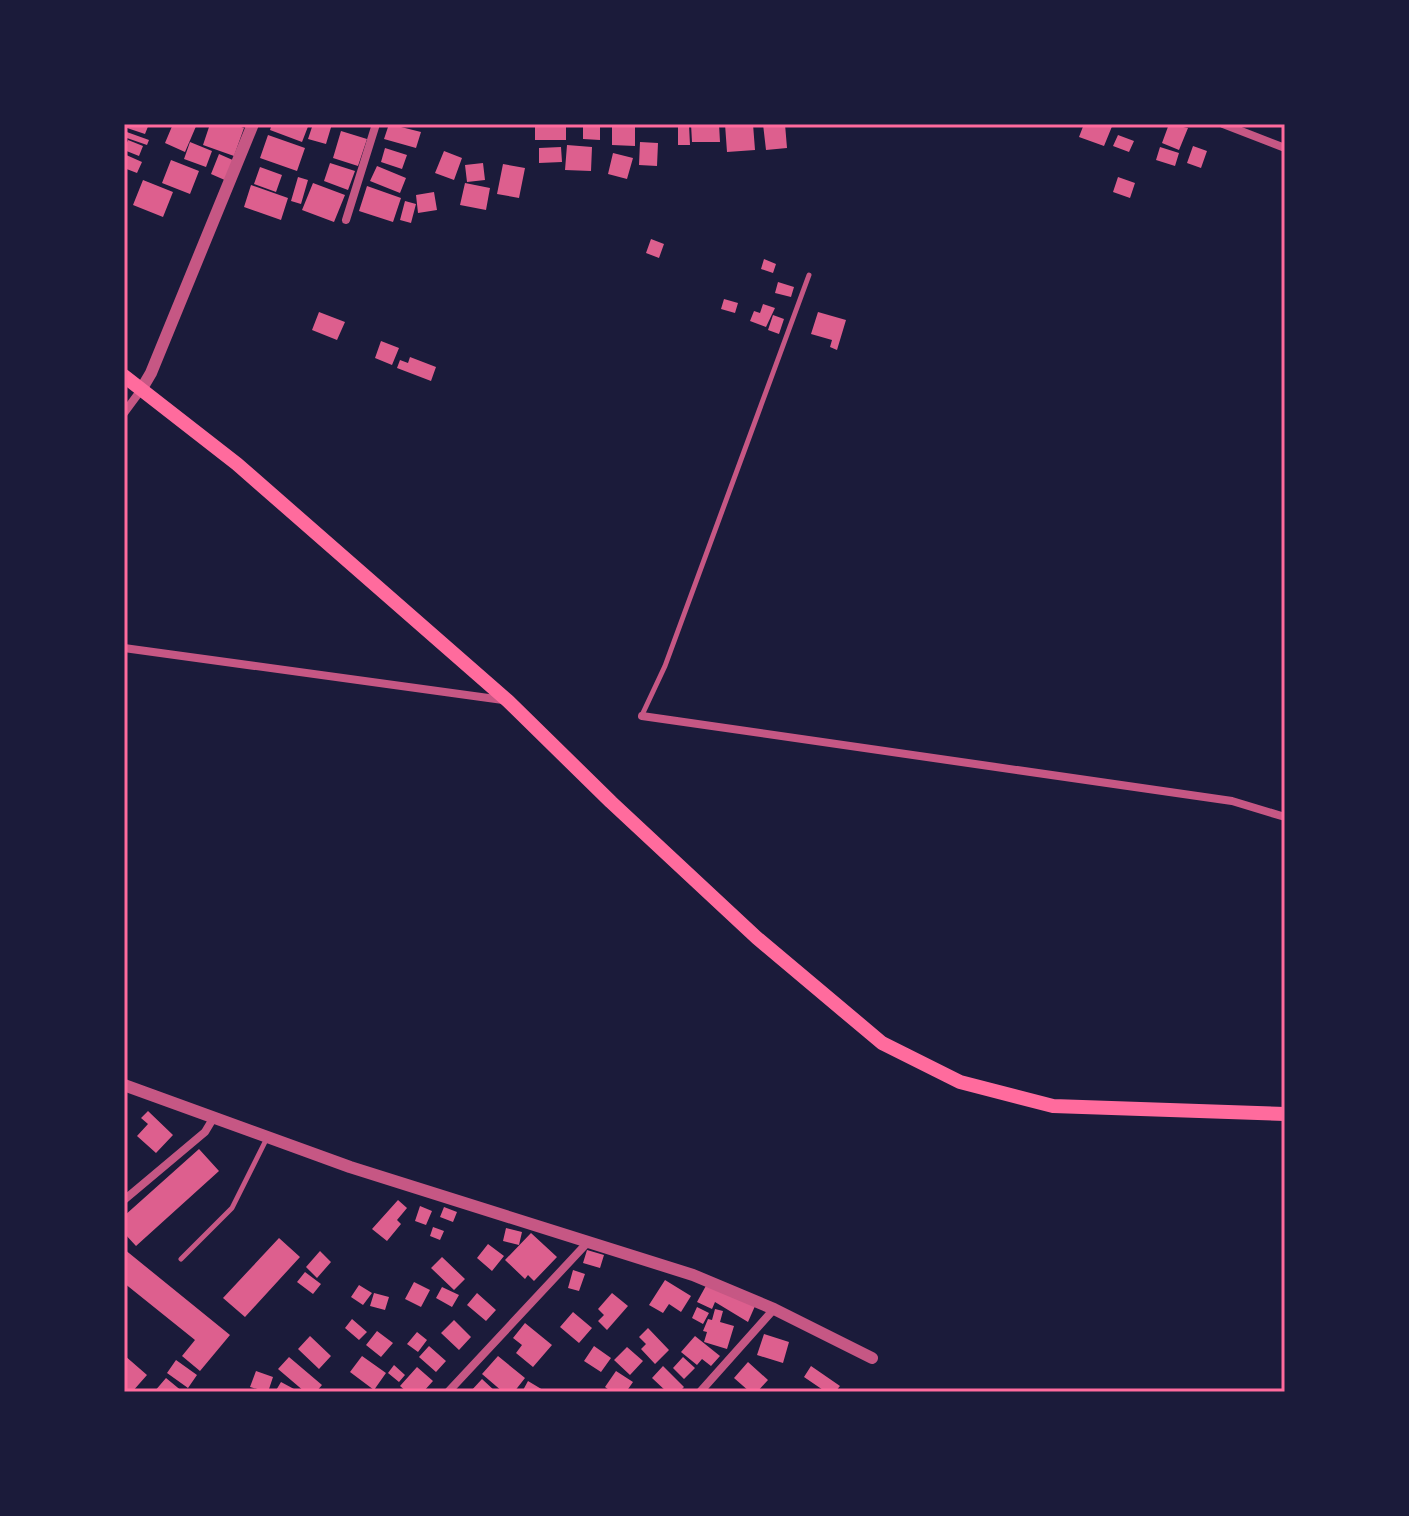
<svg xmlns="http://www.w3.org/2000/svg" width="1409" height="1516" font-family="'Zilla Slab',serif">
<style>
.building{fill:#dd5f8e}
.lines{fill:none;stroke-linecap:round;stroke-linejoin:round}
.service{stroke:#c65784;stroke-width:5}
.minor{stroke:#c65784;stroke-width:8}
.tertiary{stroke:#c65784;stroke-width:12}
.secondary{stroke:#ff6b9d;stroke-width:14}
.neatline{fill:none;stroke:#ff6b9d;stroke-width:3}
</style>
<rect width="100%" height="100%" fill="#1b1b3a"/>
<!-- building -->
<path class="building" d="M124,124H149L145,134L124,127Z
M173,124H197L185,152L165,143Z
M210,124H233L244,128L234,156L203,145Z
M272,124H309L302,142L270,130Z
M313,124H332L326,144L308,139Z
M389,124L421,132L416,148L384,139Z
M535,124H566V140H535Z
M583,124H600V140L583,139Z
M612,124H635V146L612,145Z
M691,124H719L720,142H692Z
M725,124H753L755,150L727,152Z
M763,124H785L787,148L766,150Z
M1084,124H1113L1104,146L1079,137Z
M1169,124L1188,128L1179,150L1162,143Z
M678,125H689L690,145H678Z
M124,131L149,140L147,145L124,137Z
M341,131L367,139L358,166L333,158Z
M268,135L305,148L297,171L260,158Z
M1118,135L1134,141L1129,152L1113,146Z
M128,140L143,146L139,156L124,150Z
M190,142L212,151L206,167L184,159Z
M640,142L658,143L657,166L639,165Z
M567,145L592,147L591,171L565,170Z
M1193,146L1207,151L1201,168L1187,163Z
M561,147L562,162L539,163V148Z
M1160,147L1179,153L1175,166L1156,160Z
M385,148L407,155L402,169L381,162Z
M444,151L462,158L454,180L435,173Z
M613,153L633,158L627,179L608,174Z
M124,154L142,162L137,173L124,168Z
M219,154L235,161L227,181L211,174Z
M171,160L199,171L190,194L162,183Z
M330,163L355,171L348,190L324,181Z
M483,163L485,180L467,182L465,165Z
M503,164L525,168L519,198L497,194Z
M377,166L406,178L400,193L370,181Z
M260,167L282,175L276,192L254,184Z
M298,177L308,180L301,204L291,201Z
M1118,177L1135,183L1130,198L1113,192Z
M143,180L173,192L163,217L133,205Z
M313,183L345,195L334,222L302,210Z
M465,183L490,188L486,210L460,205Z
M251,185L288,198L281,220L244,207Z
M367,186L401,198L393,222L359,211Z
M434,192L437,210L418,213L416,195Z
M405,201L416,204L411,223L400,220Z
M651,239L664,244L659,258L646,253Z
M764,259L776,264L773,273L761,269Z
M778,282L794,287L791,297L775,293Z
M724,299L738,303L735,313L721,309Z
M763,304L775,308L766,327L750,321L754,311L760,313Z
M319,312L345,322L337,340L312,330Z
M818,312L846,320L837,350L830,347L832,340L811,334Z
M773,315L784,319L779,334L768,330Z
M381,341L399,348L392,365L375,358Z
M410,357L436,367L431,381L397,368L400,360L408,363Z
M148,1111L173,1135L156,1153L137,1136L148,1124L141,1118Z
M199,1149L219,1171L136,1246L124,1233V1216Z
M398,1200L407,1208L397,1220L401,1224L387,1241L372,1229Z
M420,1206L432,1211L426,1225L415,1221Z
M444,1207L457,1212L453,1222L440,1217Z
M433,1227L444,1231L440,1240L430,1236Z
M506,1228L522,1232L519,1245L503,1241Z
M531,1233L557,1257L534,1281L528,1275L525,1279L505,1260Z
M279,1238L300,1257L245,1317L223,1298Z
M488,1244L504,1256L492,1271L477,1258Z
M124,1249L230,1335L200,1371L182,1356L195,1340L124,1283Z
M587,1250L604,1255L600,1268L583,1263Z
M320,1251L331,1262L317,1278L306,1267Z
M442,1257L465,1279L454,1290L431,1268Z
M573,1270L585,1274L579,1291L568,1288Z
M305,1272L321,1284L313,1294L297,1282Z
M665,1280L691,1296L681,1312L669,1304L663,1313L649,1305Z
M414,1282L430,1290L421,1307L405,1299Z
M708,1282L755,1306L748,1322L715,1302L712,1309L697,1302Z
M359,1285L372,1293L363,1305L351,1297Z
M442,1287L459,1295L452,1307L436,1298Z
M374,1293L389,1297L385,1310L370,1306Z
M477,1293L496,1310L486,1321L467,1305Z
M612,1293L628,1306L607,1330L598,1321L604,1315L598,1309Z
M697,1307L709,1313L703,1324L692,1318Z
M715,1309L723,1311L720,1322L734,1326L727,1349L704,1342L707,1332L703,1331L708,1319L712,1320Z
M573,1312L592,1328L579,1343L560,1327Z
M352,1319L367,1332L359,1340L345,1328Z
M454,1320L471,1337L459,1350L441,1333Z
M525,1323L552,1345L533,1367L516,1353L522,1345L513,1338Z
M648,1328L669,1350L655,1364L641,1349L646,1344L639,1337Z
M377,1331L393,1343L381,1357L366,1345Z
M417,1332L427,1340L418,1352L407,1344Z
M764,1334L789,1342L783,1363L757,1355Z
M310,1336L331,1356L319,1369L298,1349Z
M695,1336L720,1356L711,1366L702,1359L697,1365L681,1352Z
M429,1346L446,1361L436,1372L419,1357Z
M594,1346L611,1358L601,1372L584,1361Z
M627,1347L643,1361L630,1375L614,1360Z
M124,1355L147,1375L132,1392H124Z
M362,1356L386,1373L374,1390L350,1372Z
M498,1356L525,1378L514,1392H503L482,1374Z
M289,1357L322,1385L316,1392H305L278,1369Z
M683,1357L695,1368L684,1379L673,1368Z
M176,1360L197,1375L188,1388L167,1373Z
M748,1362L768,1380L757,1392H750L734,1378Z
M394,1365L405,1375L399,1382L388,1373Z
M663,1366L684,1387L679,1392H667L652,1378Z
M811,1366L840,1386L835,1392H826L804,1377Z
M417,1367L433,1381L423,1392H407L400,1386Z
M256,1371L273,1377L268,1392L250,1387Z
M616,1371L633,1382L626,1392H612L605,1387Z
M166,1378L183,1392H154Z
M482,1379L496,1392H470Z
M528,1381L543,1390L541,1392H522Z
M281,1382L294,1389L293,1392H275Z"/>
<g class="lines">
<!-- service -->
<path class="service" d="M642,715L665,666L809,275
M181,1259L232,1208L267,1138"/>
<!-- minor -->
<path class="minor" d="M1223,124L1285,148
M346,220L376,124
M124,413L141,390
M124,648L503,700
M642,716L1232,801L1285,817
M124,1200L205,1132L214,1117
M448,1392L588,1242
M700,1392L774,1309"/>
<!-- tertiary -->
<path class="tertiary" d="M141,390L151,373L253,124
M124,1085L350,1167L693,1275L774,1309L872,1358"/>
<!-- secondary -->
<path class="secondary" d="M124,376L237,464L508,701L611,802L757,938L882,1043L960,1082L1053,1106L1285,1114"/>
</g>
<!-- border -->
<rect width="1409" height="1516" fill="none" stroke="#1b1b3a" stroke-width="252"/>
<rect x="126" y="126" width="1157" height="1264" class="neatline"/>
</svg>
